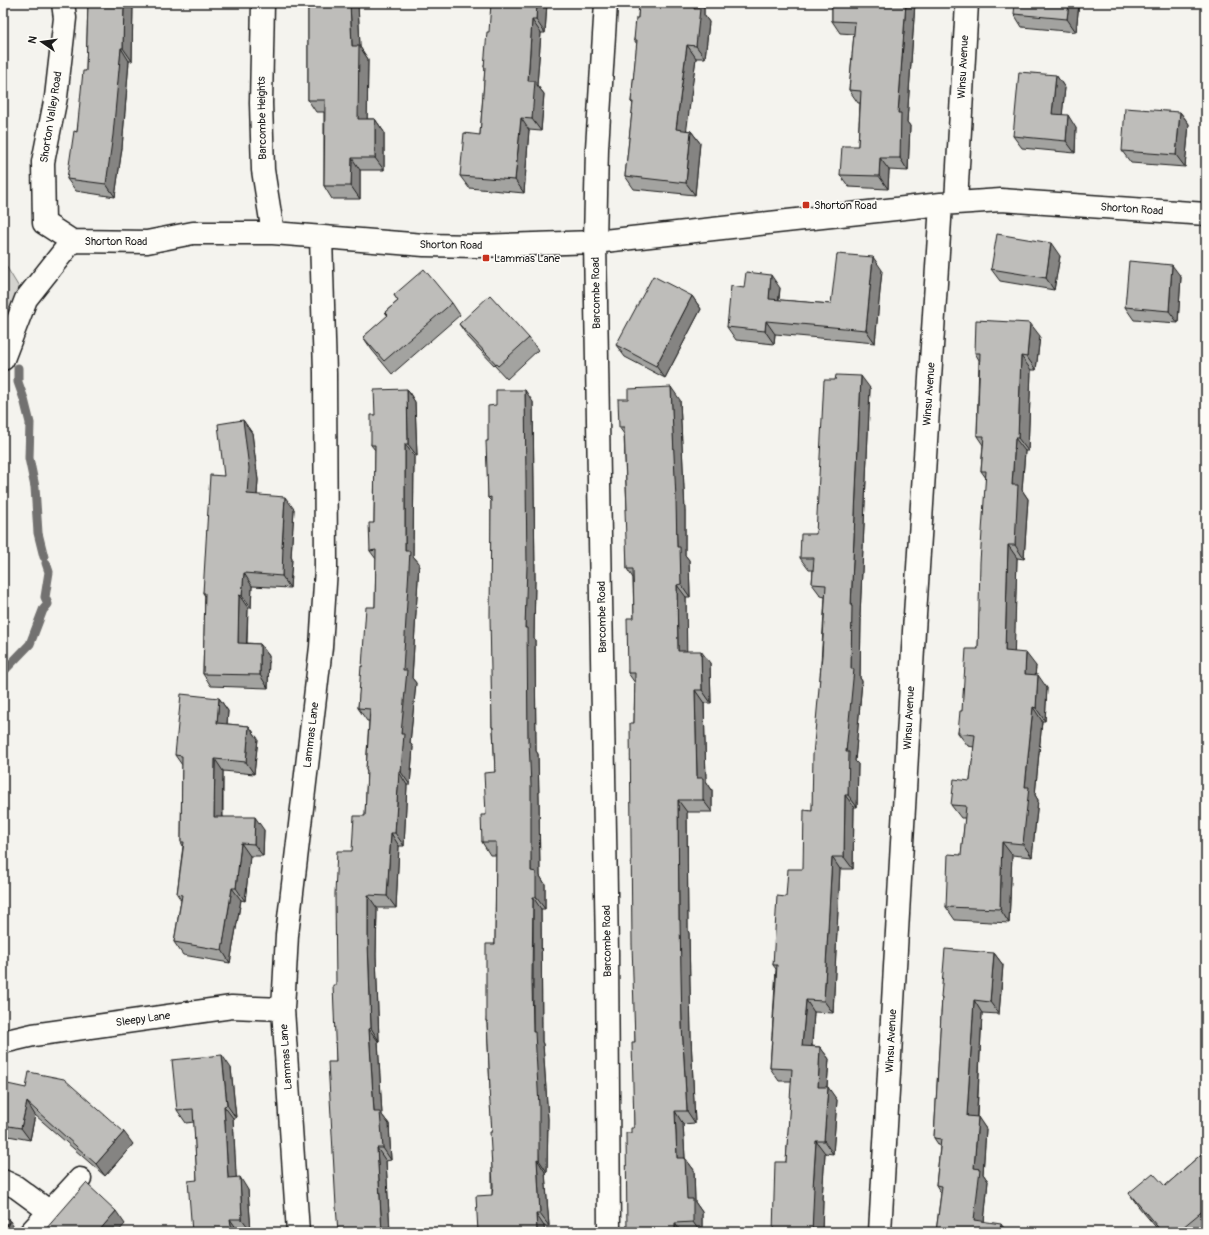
<svg xmlns="http://www.w3.org/2000/svg" width="1209" height="1235" font-family="Pangolin,sans-serif">
<style>
.green{fill:#d4d3cf;stroke:#787876}
.lines{fill:none;stroke-linecap:round;stroke-linejoin:round}
.stream{stroke:#72716f;stroke-width:9}
.street-casing{stroke:#1c1c1c;stroke-width:25}
.street{stroke:#fdfcf7;stroke-width:22}
.wall{fill:#a3a3a0;stroke:#1c1c1c}
.shaded-wall{fill:#858482;stroke:#1c1c1c}
.building{fill:#bebdba;stroke:#1c1c1c}
.poi-dot{fill:#c8321e;stroke:#fdfcf7;stroke-width:1.5}
.labels{text-anchor:middle;dominant-baseline:central;stroke-width:3;stroke-linejoin:round;paint-order:stroke}
.street-label{font-size:11px;fill:#1c1c1c;stroke:#fdfcf7}
.poi-label{font-size:11px;fill:#1c1c1c;stroke:#fdfcf7;text-anchor:start}
</style>
<rect width="100%" height="100%" fill="#f4f3ee"/>
<filter id="ink" filterUnits="userSpaceOnUse"><feTurbulence type="fractalNoise" baseFrequency=".025" numOctaves="2"/><feDisplacementMap in="SourceGraphic" scale="8" xChannelSelector="R" yChannelSelector="G"/><feConvolveMatrix kernelMatrix="1 2 1 2 8 2 1 2 1" color-interpolation-filters="sRGB"/></filter>
<g filter="url(#ink)">
<!-- green -->
<path class="green" d="M3,261L26,299L3,359Z"/>
<g class="lines">
<!-- stream -->
<path class="stream" d="M18,368V382L24,399L30,423L29,458L35,487L38,533L44,557
M3,672L30,644L43,610L48,604L45,597L49,572L46,563"/>
<defs>
<path id="street" d="M63,3L65,18L56,97L43,162L44,223L72,241
M263,3L261,103L263,170L273,233
M606,3L597,148L595,242L607,952L609,1232
M956,202L967,3
M72,241L147,242L193,233H273L424,245L477,246L595,242L941,204L1001,200L1206,214
M3,359L26,299L72,241
M3,1042L33,1035L232,1007L283,1009
M3,1181L16,1187L50,1212
M31,1232L80,1179
M298,1232L283,1009L287,935L321,647L326,568L325,373L321,237
M880,1232L914,631L941,204"/>
</defs>
<!-- street casing -->
<use href="#street" class="street-casing"/>
<!-- street -->
<use href="#street" class="street"/>
</g>
<!-- wall -->
<path class="wall" d="M88,3H133L132,61H129L122,148L115,197L76,191L67,179L77,132L86,71Z
M308,3H358L360,47L368,59L367,119H375L384,132V170H360V199H332L324,186V112H316L308,100Z
M547,3L545,33H541L537,85L544,94L541,131L529,130L524,193L469,188L460,176L480,135L485,69L484,67L489,32Z
M639,3H704V15L709,22L705,58H696L686,130L691,131L700,143L695,195L634,189L625,176L633,104L631,102L637,44L634,40L638,18Z
M832,3H915L907,122L910,126L908,171L889,170L888,189L849,187L840,175L858,146L860,103H858L849,90L854,34L840,33L832,21Z
M1079,3L1076,32L1022,27L1014,14Z
M1056,75L1065,88L1062,115L1076,128L1075,153L1022,148L1013,136Z
M1180,112L1189,124L1185,167L1131,163L1122,151Z
M1060,256L1054,290L1000,281L991,269Z
M882,270L875,343L775,334L774,344L736,340L727,327L744,288H780L779,300L831,304Z
M1181,277L1178,323L1134,320L1125,307Z
M394,295L452,303L460,315L392,374L372,350L363,337L388,316L385,312L398,301Z
M692,296L701,309L665,378L625,357L616,345Z
M459,324L529,338L538,350L507,379L468,337Z
M1040,336L1036,370H1031L1028,451H1025L1022,490L1028,499L1024,559L1017,558L1014,652L1036,666L1035,675L1047,688L1045,721H1042L1035,795L1038,800L1032,857L1012,855L1009,923L955,920L946,907L961,855L965,818H961L951,805L970,781L974,747L968,746L958,733L962,711L978,649L986,478L981,471L983,445L977,436L979,360L975,353Z
M835,380L870,388L860,616L861,619L860,678L862,681L855,761L858,764L857,807H854L853,869H840L833,1013L814,1012L812,1046L820,1047L829,1059L827,1087L837,1100L833,1154L825,1153L822,1199L823,1201L822,1232H773L786,1162L792,1081H779L770,1068L776,969L773,965L786,897L803,869L812,811L825,597L821,596L812,584L813,570H809L800,558L816,534Z
M407,389L415,402L417,456H414L413,556L419,563L412,678L416,683L410,743L413,747L410,785H407L404,846H399L396,908H377L376,955L379,1041H378L382,1115L389,1124L391,1160L386,1161L390,1232H338L336,1062V985L352,851L365,816L367,772L366,770L369,721H367L358,708L362,667L375,607L376,559L370,551L374,523L375,450L371,445L375,415Z
M680,400L685,512V555L689,560L690,597H686V651L710,663L711,703H704L706,781L712,790V812H687L688,931L689,933L691,1038L695,1123L683,1124L685,1158L694,1170L695,1202L702,1212V1232H627L631,1133L634,1128L635,1042L634,723L635,683L628,673L634,618L633,578L627,569V510L624,434L619,427Z
M533,402L535,579L534,638L535,640L536,751L538,754L539,798L540,876L545,884V909H541L542,1042L543,1044L548,1119L547,1172H545L549,1226H544L492,1195V1132L487,1023L486,1021L495,944L496,855H490L482,842L495,772L493,729L492,727L491,501L488,498V441L496,405Z
M243,420L252,433L258,480L257,495L294,509L291,557L292,559L290,588L252,586L251,608H248L247,643L260,644L269,656L268,688L211,686L203,674L205,596L203,593L224,476Z
M219,698L228,711L227,724L249,726L258,739L254,774L223,771V817L264,830L263,856H250L245,901L241,900L230,963L183,955L174,942L181,900L177,894L183,846L181,842L182,765L175,755Z
M994,953L1003,965L999,1014L982,1013L977,1117L986,1129L983,1174L988,1181L984,1222L936,1232L941,1193L936,1185L940,1147L934,1138L942,999L941,997Z
M231,1068L236,1118H233L236,1178L248,1190L251,1231L239,1232H192L197,1180L194,1122L186,1123L177,1110Z
M3,1083L133,1144L105,1176L35,1115L30,1140L3,1135Z
M1206,1150V1227L1201,1232H1160L1138,1206L1129,1193L1165,1186Z"/>
<!-- shaded-wall -->
<path class="shaded-wall" d="M124,3H133L132,61L123,48Z
M350,3H358L360,47L368,59L367,131L358,119L352,46Z
M537,3H547L545,33L536,20Z
M695,3H704V15L709,22L705,58L696,46L694,9Z
M906,3H915L907,122L910,126L908,171L900,158L898,113Z
M1069,3H1079L1076,32L1067,19Z
M532,20L541,33L537,85L544,94L541,131L532,119L528,81Z
M687,45L696,58L685,142L676,129Z
M121,48L129,61L122,148L115,197L106,184Z
M1056,75L1065,88L1061,126L1052,114Z
M1180,112L1189,124L1185,167L1176,155Z
M1068,115L1076,128L1075,153L1066,141Z
M521,118L529,130L524,193L515,180Z
M375,119L384,132V170L375,158Z
M691,131L700,143L695,195L686,183Z
M352,158L360,170V199L351,186Z
M880,158L889,170L888,189L879,176Z
M1051,243L1060,256L1054,290L1046,278Z
M873,257L882,270L875,343L866,330Z
M1172,265L1181,277L1178,323L1169,311Z
M771,275L780,288L777,311L769,299Z
M692,296L701,309L665,378L656,366Z
M766,321L775,334L774,344L765,331Z
M1030,323L1040,336L1036,370L1027,357Z
M1021,356L1031,370L1028,451L1018,438Z
M861,376L870,388L860,616L861,619L860,678L862,681L855,761L858,764L857,807L848,795L846,752L851,669V606Z
M671,387L680,400L685,512V555L689,560L690,597L681,584L677,547Z
M407,389L415,402L417,456L408,444Z
M525,390L533,402L535,579L534,638L535,640L536,751L538,754L539,798L540,876L545,884V909L536,897L531,871L525,628Z
M243,420L252,433L258,480L256,507L247,494Z
M1015,438L1025,451L1022,490L1028,499L1024,559L1015,545L1012,485Z
M405,444L414,456L413,556L419,563L412,678L416,683L410,743L413,747L410,785L401,772V734L405,551Z
M285,497L294,509L291,557L292,559L290,588L282,576V547Z
M1008,545L1017,558L1014,665L1005,651Z
M244,573L252,586L251,608L242,596Z
M677,585L686,597L687,664L678,651Z
M239,595L248,608L246,656L238,643Z
M260,644L269,656L268,688L260,675Z
M701,651L710,663L711,703L702,690Z
M1026,653L1036,666L1034,688L1025,674Z
M1038,675L1047,688L1045,721L1036,708Z
M695,690L704,703L706,781L712,790V812L703,800L697,778Z
M219,698L228,711L226,736L217,723Z
M1033,707L1042,721L1035,795L1038,800L1032,857L1023,844L1025,787Z
M249,726L258,739L254,774L246,762Z
M215,759L223,771L222,829L214,817Z
M399,772L407,785L404,846L395,833Z
M845,795L854,807L853,869L844,857Z
M678,800L687,812L688,931L689,933L691,1038L695,1123L687,1111L682,1026L679,920Z
M255,817L264,830L263,856L254,844Z
M391,833L399,846L396,908L387,896Z
M1002,842L1012,855L1009,923L1000,909Z
M241,843L250,856L245,901L236,888Z
M832,857L840,869L833,1013L824,1001Z
M232,888L241,900L230,963L222,950Z
M368,895L377,908L376,955L379,1041L371,1028L368,942Z
M533,897L541,909L542,1042L543,1044L548,1119L547,1172L539,1160L533,1032Z
M994,953L1003,965L999,1014L990,1002Z
M806,1000L814,1012L811,1058L802,1046Z
M974,1000L982,1013L976,1129L967,1116Z
M369,1029L378,1041L382,1115L389,1124L391,1160L383,1148L374,1112Z
M820,1047L829,1059L826,1099L818,1087Z
M222,1055L231,1068L236,1118L227,1105Z
M828,1087L837,1100L833,1154L824,1141Z
M27,1102L35,1115L30,1140L21,1128Z
M224,1106L233,1118L237,1191L228,1178Z
M675,1111L683,1124L685,1158L694,1170L695,1202L702,1212V1232H700L693,1222L687,1199L677,1158Z
M978,1117L986,1129L983,1174L988,1181L983,1232L974,1220V1168Z
M124,1132L133,1144L105,1176L96,1164Z
M816,1141L825,1153L822,1199L823,1201L822,1232H812L813,1188Z
M377,1148L386,1161L390,1232H382Z
M537,1159L545,1172L549,1226L540,1214Z
M240,1177L248,1190L251,1231L242,1219Z
M116,1211L125,1224L118,1232H98Z
M536,1214L544,1226L545,1232H537Z
M230,1219L239,1232H232Z
M10,1221L17,1232H3V1230Z
M675,1223L681,1232H675Z
M1001,1224L1007,1232H1000Z"/>
<!-- building -->
<path class="building" d="M88,3H124L123,48H121L113,135L106,184L67,179L74,131L77,132L83,71H86Z
M308,3H350L352,46H359L358,119H375V158H352L351,186H324L325,100H308Z
M491,3H537L536,20H532L528,81H535L532,119L521,118L515,180L460,176L464,133L480,135L485,67H484L487,32H489Z
M639,3H695L694,9H700L696,46L687,45L676,129L691,131L686,183L625,176L633,102H631L637,40H634L636,18H638Z
M832,3H906L898,113H901L900,158H880L879,176L840,175L842,146H858L861,91L849,90L855,22L832,21Z
M1015,3H1069L1067,19L1014,14Z
M1019,72L1056,75L1052,114L1068,115L1066,141L1013,136Z
M1125,108L1180,112L1176,155L1122,151Z
M997,234L1051,243L1046,278L991,269Z
M837,254L873,257L866,330L766,321L765,331L727,327L731,286L744,288L746,272L771,275L769,299L831,304Z
M1129,261L1172,265L1169,311L1125,307Z
M424,269L452,303L384,361L363,337L388,315L385,312L398,301L394,295Z
M653,276L692,296L656,366L616,345Z
M490,295L529,338L498,366L459,324Z
M976,320L1030,323L1027,357L1021,356L1018,438H1015L1012,485H1018L1015,545H1008L1005,651L1026,653L1025,674L1038,675L1036,708L1033,707L1025,787H1029L1023,844L1002,842L1000,909L946,907L948,854L961,855L966,806L951,805L954,779L970,781L975,735L958,733L960,711H962L966,649H978L980,562L986,471H981L984,436H977L980,353H975Z
M836,375L861,376L851,606H852L851,669H854L846,752H849L848,795H845L844,857H832L824,1001L806,1000L802,1046L820,1047L818,1087H828L824,1141H816L813,1188H814L812,1232H773L775,1162H786L792,1069L770,1068L777,965H773L777,896L786,897L788,869H803L804,810L812,811L813,755L822,655L826,585L812,584L814,558H800L801,534H816L824,380H835Z
M671,387L676,500L677,547H680L681,584L677,585L678,651H701L702,690H695L697,778H703V800H678L679,920H680L682,1026L687,1111H675L677,1158H685L687,1199H693V1222L675,1223V1232H627L626,1133H631V1128H634L632,1042H635L632,944L630,723H634L635,673H628L627,618H634L633,569H627L625,510H627L624,427H619L618,399H628V389Z
M407,389L408,444H405V551H410L403,670H407L401,734H404L401,772H399L395,833H391L387,896L368,895V942L371,1028L369,1029L374,1112H380L383,1148H377L382,1232H338L336,1206L328,1062H336L333,985H336L335,894L337,851H352L354,816H365L367,770H366L370,709L358,708L361,666L362,667L366,607H375L376,550L370,551L369,523H374L375,445H371V415H375L374,390Z
M496,390H525L527,566L525,628H527L528,742L529,741L531,785V871L536,872V897H533L532,980L533,1032H535L539,1107V1160L537,1159L540,1214H536L537,1232H478L476,1196L492,1195L493,1186L490,1132H492L489,1089H490L487,1021H486V944H495L496,842H482L481,815H486L484,773L495,772L493,727H492L490,615L491,497L488,498L486,441H488V406L496,405Z
M243,420L249,468L247,494L285,497L282,547H283L282,576L244,573L242,596L239,595L238,643L260,644V675L203,674L205,593H203L210,475L224,476L218,424Z
M181,694L219,698L217,723L249,726L246,762L215,759L214,817H255L254,844L241,843L236,888H232L222,950L174,942L182,895L177,894L184,842H181L182,756L175,755Z
M945,949L994,953L990,1002L974,1000L967,1116L978,1117L974,1168L980,1169L974,1220L1001,1224L1000,1232H936L942,1186L936,1185L941,1139L934,1138L942,997H941Z
M222,1055L227,1105L224,1106L228,1178L240,1177L242,1219H230L232,1232H192L188,1181L197,1180L193,1109L177,1110L172,1060Z
M29,1072L64,1079L124,1132L96,1164L27,1102L21,1128L3,1125V1083L26,1088Z
M1206,1150V1210L1205,1209L1177,1232H1162L1129,1193L1153,1173L1165,1186Z
M86,1183L116,1211L98,1232H48L45,1230Z
M3,1216L10,1221L3,1230Z"/>
</g>
<!-- markers -->
<g class="poi-dot">
<rect x="802" y="201" width="8" height="8" rx="2"/>
<rect x="482" y="254" width="8" height="8" rx="2"/>
</g>
<g class="labels">
<!-- street labels -->
<g class="street-label">
<text transform="translate(963 67) rotate(-87)">Winsu Avenue</text>
<text transform="translate(51 117) rotate(-81)">Shorton Valley Road</text>
<text transform="translate(262 118) rotate(-91)">Barcombe Heights</text>
<text transform="translate(1132 209) rotate(4)">Shorton Road</text>
<text x="116" y="241">Shorton Road</text>
<text transform="translate(451 245) rotate(1)">Shorton Road</text>
<text transform="translate(596 293) rotate(-91)">Barcombe Road</text>
<text transform="translate(929 394) rotate(-86)">Winsu Avenue</text>
<text transform="translate(602 617) rotate(-91)">Barcombe Road</text>
<text transform="translate(909 718) rotate(-87)">Winsu Avenue</text>
<text transform="translate(311 735) rotate(-83)">Lammas Lane</text>
<text transform="translate(607 941) rotate(-91)">Barcombe Road</text>
<text transform="translate(143 1019) rotate(-8)">Sleepy Lane</text>
<text transform="translate(891 1041) rotate(-87)">Winsu Avenue</text>
<text transform="translate(286 1057) rotate(-94)">Lammas Lane</text>
</g>
<!-- poi labels -->
<g class="poi-label">
<text x="814" y="205">Shorton Road</text>
<text x="494" y="258">Lammas Lane</text>
</g>
</g>
<!-- margin -->
<rect width="1209" height="1235" fill="none" stroke="#fdfcf7" stroke-width="16"/>
<rect x="8" y="8" width="1193" height="1219" fill="none" stroke="#1c1c1c" stroke-width="1.5" filter="url(#ink)"/>
<!-- north arrow -->
<g transform="translate(42 42) rotate(283)" stroke="#fdfcf7" stroke-width="3" paint-order="stroke">
<path d="M0-3L7 15L0 10L-7 15Z" fill="#1c1c1c"/>
<text y="-6" font-size="11" font-weight="bold" text-anchor="middle" fill="#1c1c1c">N</text>
</g>
</svg>
